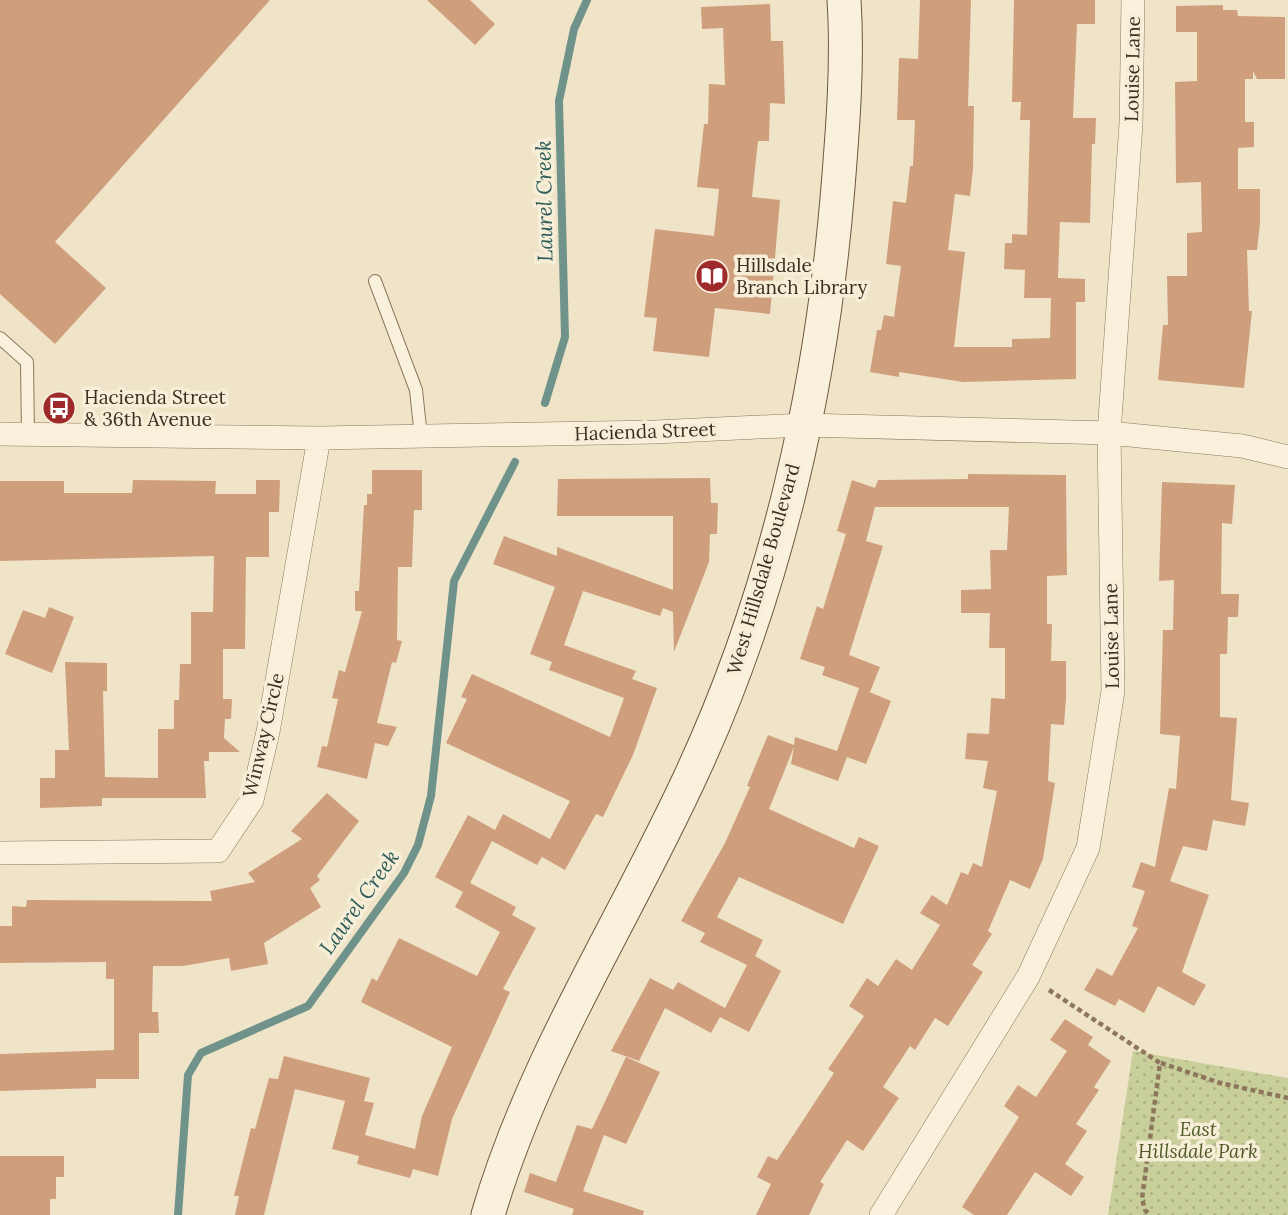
<svg xmlns="http://www.w3.org/2000/svg" width="1288" height="1215" font-family="Lora,serif">
<style>
.park{fill:url(#park-dots)}
.lines{fill:none;stroke-linecap:round;stroke-linejoin:round}
.stream{stroke:#6f938a;stroke-width:8}
.building{fill:#cf9f7d}
.service-casing{stroke:#8d765c;stroke-width:14}
.minor-casing{stroke:#8d765c;stroke-width:24}
.secondary-casing{stroke:#6f573f;stroke-width:35}
.path{stroke:#8d765c;stroke-width:4.5;stroke-dasharray:5 3.5;stroke-linecap:butt}
.service{stroke:#faf1dc;stroke-width:12}
.minor{stroke:#faf1dc;stroke-width:23}
.secondary{stroke:#faf1dc;stroke-width:33}
.labels{text-anchor:middle;dominant-baseline:central;stroke-width:7;stroke-linejoin:round;paint-order:stroke}
.street-label{font-size:19px;fill:#3d2e20;stroke:#f7eed8}
.poi-label{font-size:19px;fill:#3d2e20;stroke:#f7eed8;text-anchor:start}
.park-label{font-size:19px;font-style:italic;fill:#4d5a26;stroke:#f7eed8}
.water-label{font-size:21px;font-style:italic;fill:#2f5d5a;stroke:#f7eed8}
</style>
<defs>
<pattern id="park-dots" width="8" height="8" patternUnits="userSpaceOnUse" patternTransform="scale(1.75)"><rect width="8" height="8" fill="#c9cf9b"/><path d="M2 2h.1M6 6h.1" fill="none" stroke="#aeb285" stroke-width="1.8" stroke-linecap="round"/></pattern>
</defs>
<rect width="100%" height="100%" fill="#f0e4c8"/>
<!-- park -->
<path class="park" d="M1133,1051L1288,1078V1215H1108Z"/>
<g class="lines">
<!-- stream -->
<path class="stream" d="M545,403L565,337L559,101L574,29L587,0
M178,1215L188,1075L201,1053L308,1006L404,873L418,845L431,796L454,581L515,462"/>
</g>
<!-- building -->
<path class="building" d="M0,0H270L55,242L106,288L55,344L0,294Z
M427,0H470L495,24L475,45Z
M920,0H971L968,106H974L973,169L970,196L955,194L948,250L965,252L954,347H1012V339L1050,338L1051,298H1024L1025,270L1004,269L1005,243H1012V234L1027,235L1030,120H1020L1021,102H1012L1014,0H1095V24H1077L1073,118H1096L1095,144H1092L1090,223L1060,222L1058,278L1085,279V302H1076V379L963,382L899,372V377L870,372L877,330H881L884,315L894,317L901,266L886,264L890,229L893,201L906,203L910,166H913L915,120H897L899,58L918,59Z
M770,4L771,41H783L785,104L770,103L769,141H758L752,197L780,200L770,314L715,308L709,357L653,351L657,318L644,317L655,229L714,236L719,189L697,187L704,124H708L709,84L725,85L723,28L702,29L701,7Z
M1223,5V10H1237L1238,16L1285,17V79H1257L1253,71V79H1245V122H1254V147L1238,148V189H1260V223L1257,250H1247L1249,311H1252L1244,388L1158,380L1163,325H1168L1167,276H1187V233L1202,232L1201,182L1176,183L1175,82L1197,81V32H1176V6Z
M372,470H422V510H414L412,567H398L397,640L402,641L396,663L392,662L377,723L397,727L388,746L375,743L367,779L317,767L322,746L327,747L338,699L332,698L339,670L345,672L362,611H355V591H359L364,505H367V494H372Z
M968,474L1066,475L1067,575L1047,576V624H1052L1051,661H1066V699L1064,725L1051,724L1048,781L1055,783L1043,859L1030,889L1010,880L988,931L992,934L972,965L983,972L948,1026L935,1018L915,1050L910,1046L883,1087L899,1098L863,1151L847,1140L820,1182L824,1184L809,1215H756L771,1184L757,1177L768,1156L777,1160L834,1073L828,1069L864,1016L849,1006L867,978L878,986L896,959L912,970L940,925L920,913L932,895L947,905L961,872L968,875L973,863L982,867L997,791L983,788L988,761L965,759L967,733L989,734L991,698L1005,699V648H989L990,613H961V590L991,589L990,550H1007L1009,507H875L866,541L883,546L849,655L880,667L870,692L867,691L891,701L866,764L847,757L838,781L791,764L794,747L769,809L854,848L859,837L879,846L843,924L739,877L717,917L763,940L755,956L781,971L749,1032L720,1017L711,1033L665,1008L639,1061L611,1051L650,978L673,990L678,982L725,1008L747,965L700,942L705,933L681,921L725,843L750,787L747,786L768,735L794,745L795,737L837,751L859,688L822,675L825,667L800,659L817,606L823,609L846,534L837,531L852,480L875,488L878,480L968,479Z
M710,478L711,503H718L717,534H710L709,562L674,652L673,612L663,608L660,616L583,591L564,645L636,671L632,679L657,688L633,755L603,817L596,814L565,870L542,857L537,865L492,841L470,883L516,907L512,915L536,928L503,989L510,992L452,1119L438,1176L413,1169L410,1178L357,1164L359,1156L332,1149L345,1101L295,1089L264,1215H235L239,1196H234L251,1128L255,1129L269,1078L278,1079L284,1056L370,1078L364,1101L374,1103L365,1135L415,1149L422,1116L452,1047L361,1002L372,978L377,981L399,938L477,976L500,932L455,907L463,892L435,877L468,815L495,830L503,814L550,839L570,801L446,743L467,699L461,697L472,674L610,737L624,698L549,670L552,662L530,654L555,587L493,564L504,536L557,556V547L673,590V516H557L558,479Z
M133,480L216,481L215,494H256V480H280L279,512H269V557H246L245,649H223V699H232L231,719H225L224,738L240,752H209V761H204L206,798H102V806L40,808V778H55V750H69L65,662L107,663V691H103L105,777L158,778V729H174V700H179L180,664H191V612H213L214,556L0,561V481H64V493H132Z
M1162,482L1235,485L1232,524L1222,523L1221,594H1239L1238,617H1228L1227,654H1220V717L1237,718L1231,800L1249,803L1245,826L1213,820L1207,851L1183,846L1170,881L1209,895L1182,972L1206,985L1194,1006L1158,986L1144,1013L1119,999L1115,1006L1084,990L1097,968L1112,976L1138,928L1132,926L1145,891L1132,887L1141,862L1155,867L1169,788L1176,789L1180,736L1160,734L1163,630H1173L1174,580L1159,581Z
M49,607L74,617L52,673L5,654L23,610L45,618Z
M327,793L359,821L317,876L320,880L310,888L321,907L264,943L268,964L231,971L229,958L183,966H153L152,1012H158L159,1033H139V1079H96V1088L0,1091V1054L114,1050V979H106V962L0,963V926H12V906L26,907L27,900L212,901L210,891L255,882L248,873L302,839L291,831Z
M1065,1019L1093,1037L1088,1045L1111,1061L1094,1087L1099,1090L1076,1124L1087,1131L1065,1164L1084,1177L1071,1196L1035,1172L1007,1215H974L962,1207L1019,1117L1004,1106L1018,1085L1036,1097L1067,1051L1050,1040Z
M626,1057L660,1072L626,1144L604,1135L583,1191L644,1211L643,1215H572L574,1209L524,1192L530,1173L556,1182L577,1125L592,1129Z
M0,1156H64V1177H56V1199H50V1215H0Z"/>
<g class="lines">
<defs>
<path id="service" d="M375,281L416,390L421,437
M0,338L27,362L28,435"/>
<path id="minor" d="M0,434L319,438L655,432L803,425L1109,433L1242,446L1288,457
M0,853L218,851L252,800L268,732L319,438
M881,1215L1028,977L1088,848L1113,691L1109,433L1131,124L1133,0"/>
<path id="secondary" d="M488,1215C534,1057 625,920 693,771C777,589 822,386 838,187C843,125 848,62 844,0"/>
</defs>
<!-- service casing -->
<use href="#service" class="service-casing"/>
<!-- minor casing -->
<use href="#minor" class="minor-casing"/>
<!-- secondary casing -->
<use href="#secondary" class="secondary-casing"/>
<!-- path -->
<path class="path" d="M1049,990L1160,1063L1142,1199L1145,1210L1150,1215
M1161,1063L1220,1083L1288,1098"/>
<!-- service -->
<use href="#service" class="service"/>
<!-- minor -->
<use href="#minor" class="minor"/>
<!-- secondary -->
<use href="#secondary" class="secondary"/>
</g>
<!-- icons -->
<defs>
<symbol id="library-disc" viewBox="-11 -11 22 22"><circle r="9.5" fill="#9e2a2b" stroke="#f7eed8"/><path d="M-6-4Q-3-5.5-.7-3.5V5Q-3 3-6 4ZM6-4Q3-5.5 .7-3.5V5Q3 3 6 4Z" fill="#fff"/></symbol>
<symbol id="bus-disc" viewBox="-11 -11 22 22"><circle r="9.5" fill="#9e2a2b" stroke="#f7eed8"/><path d="M-5-6H5V4H4V6H2V4H-2V6H-4V4H-5ZM-3.5-4V0h7V-4ZM-3.5 1.2v1.5H-2V1.2ZM2 1.2v1.5H3.5V1.2Z" fill="#fff"/></symbol>
</defs>
<g fill-rule="evenodd">
<use href="#library-disc" x="693" y="257" width="38" height="38"/>
<use href="#bus-disc" x="40" y="389" width="38" height="38"/>
</g>
<g class="labels">
<!-- street labels -->
<g class="street-label">
<text transform="translate(1132 69) rotate(-89)">Louise Lane</text>
<text transform="translate(645 431) rotate(-2)">Hacienda Street</text>
<text transform="translate(763 569) rotate(-74)">West Hillsdale Boulevard</text>
<text transform="translate(1111 636) rotate(-91)">Louise Lane</text>
<text transform="translate(263 735) rotate(-77)">Winway Circle</text>
</g>
<!-- poi labels -->
<g class="poi-label">
<text x="736" y="265">Hillsdale<tspan x="736" dy="22">Branch Library</tspan></text>
<text x="84" y="397">Hacienda Street<tspan x="84" dy="22">&amp; 36th Avenue</tspan></text>
</g>
<!-- park labels -->
<g class="park-label">
<text x="1198" y="1129">East<tspan x="1198" dy="22">Hillsdale Park</tspan></text>
</g>
<!-- water labels -->
<g class="water-label">
<text transform="translate(544 201) rotate(-91)">Laurel Creek</text>
<text transform="translate(359 902) rotate(-55)">Laurel Creek</text>
</g>
</g>
</svg>
